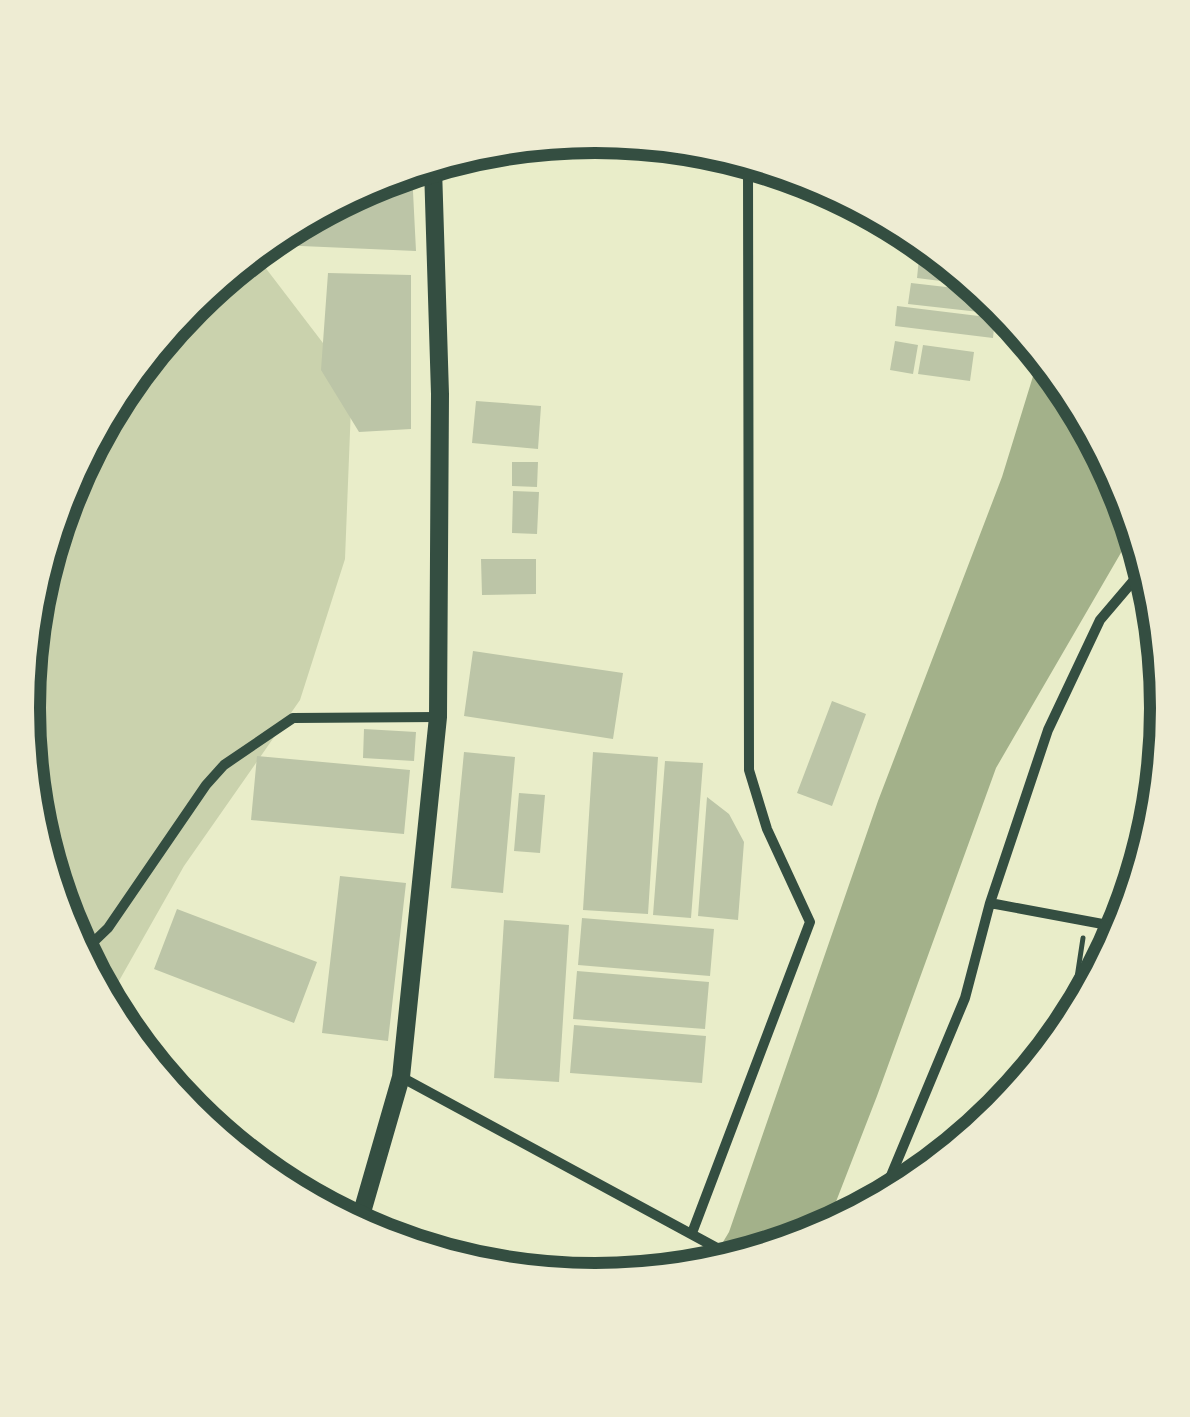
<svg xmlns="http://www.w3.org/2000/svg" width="1190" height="1417" font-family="Quicksand,sans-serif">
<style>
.green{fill:#cad2ad}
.water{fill:#a3b18a}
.building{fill:#bcc5a7}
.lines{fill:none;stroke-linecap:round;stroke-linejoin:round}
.path{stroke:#344e41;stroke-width:5}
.minor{stroke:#344e41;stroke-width:10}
.secondary{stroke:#344e41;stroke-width:18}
.rim{fill:none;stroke:#344e41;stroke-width:12}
</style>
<rect width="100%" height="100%" fill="#e9edc9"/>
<!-- green -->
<path class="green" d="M258,258L352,381L345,559L300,700L184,866L111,995L66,927L23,708L66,489L191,303Z"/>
<!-- water -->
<path class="water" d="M1038,360L1124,490L1133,532L996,768L877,1096L825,1230L814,1238L714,1257L729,1232L878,801L1002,477Z"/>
<!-- building -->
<path class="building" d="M412,172L416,251L278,245L376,179Z
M919,258L933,259L972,285L917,278Z
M328,273L411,275V429L359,432L321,370Z
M911,283L981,291L1000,304L1006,315L908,304Z
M897,306L995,318L993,338L895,326Z
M895,341L918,345L913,374L890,370Z
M923,345L974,352L970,381L918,374Z
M476,401L541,406L538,449L472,443Z
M512,462H538L537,487L512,486Z
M513,491L539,492L537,534L512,533Z
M481,559H536V594L482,595Z
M473,651L623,673L613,739L464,716Z
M832,701L866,714L832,806L797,793Z
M364,729L416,732L414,761L363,758Z
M464,752L515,757L503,893L451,888Z
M593,752L658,757L648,914L583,910Z
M257,756L410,770L404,834L251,820Z
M665,761L703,763L691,918L653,915Z
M519,793L545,795L540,853L514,851Z
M707,797L729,814L744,842L738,920L698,916Z
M340,876L406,883L388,1041L322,1033Z
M177,909L317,962L294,1023L154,969Z
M582,918L714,929L710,976L578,965Z
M504,920L569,925L559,1082L494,1078Z
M577,971L709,982L705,1029L573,1019Z
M574,1025L706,1036L702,1083L570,1073Z"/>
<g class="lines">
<!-- path -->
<path class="path" d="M1073,1004L1083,938"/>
<!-- minor -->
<path class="minor" d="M573,141L628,143
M990,903L1124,928
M83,952L108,928L206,785L224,765L293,718L438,717
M401,1077L728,1254
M885,1190L965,998L990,903L1048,730L1100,620L1140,573
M692,1233L810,922L767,829L749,770L748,166"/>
<!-- secondary -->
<path class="secondary" d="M358,1226L401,1077L438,717L440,394L433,168"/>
</g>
<!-- crop -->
<path d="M0 0H1190V1417H0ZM40 708a555 555 0 1 1 1110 0a555 555 0 1 1-1110 0Z" fill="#eeecd3" fill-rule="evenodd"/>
<path class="rim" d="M40 708a555 555 0 1 1 1110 0a555 555 0 1 1-1110 0Z"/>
</svg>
